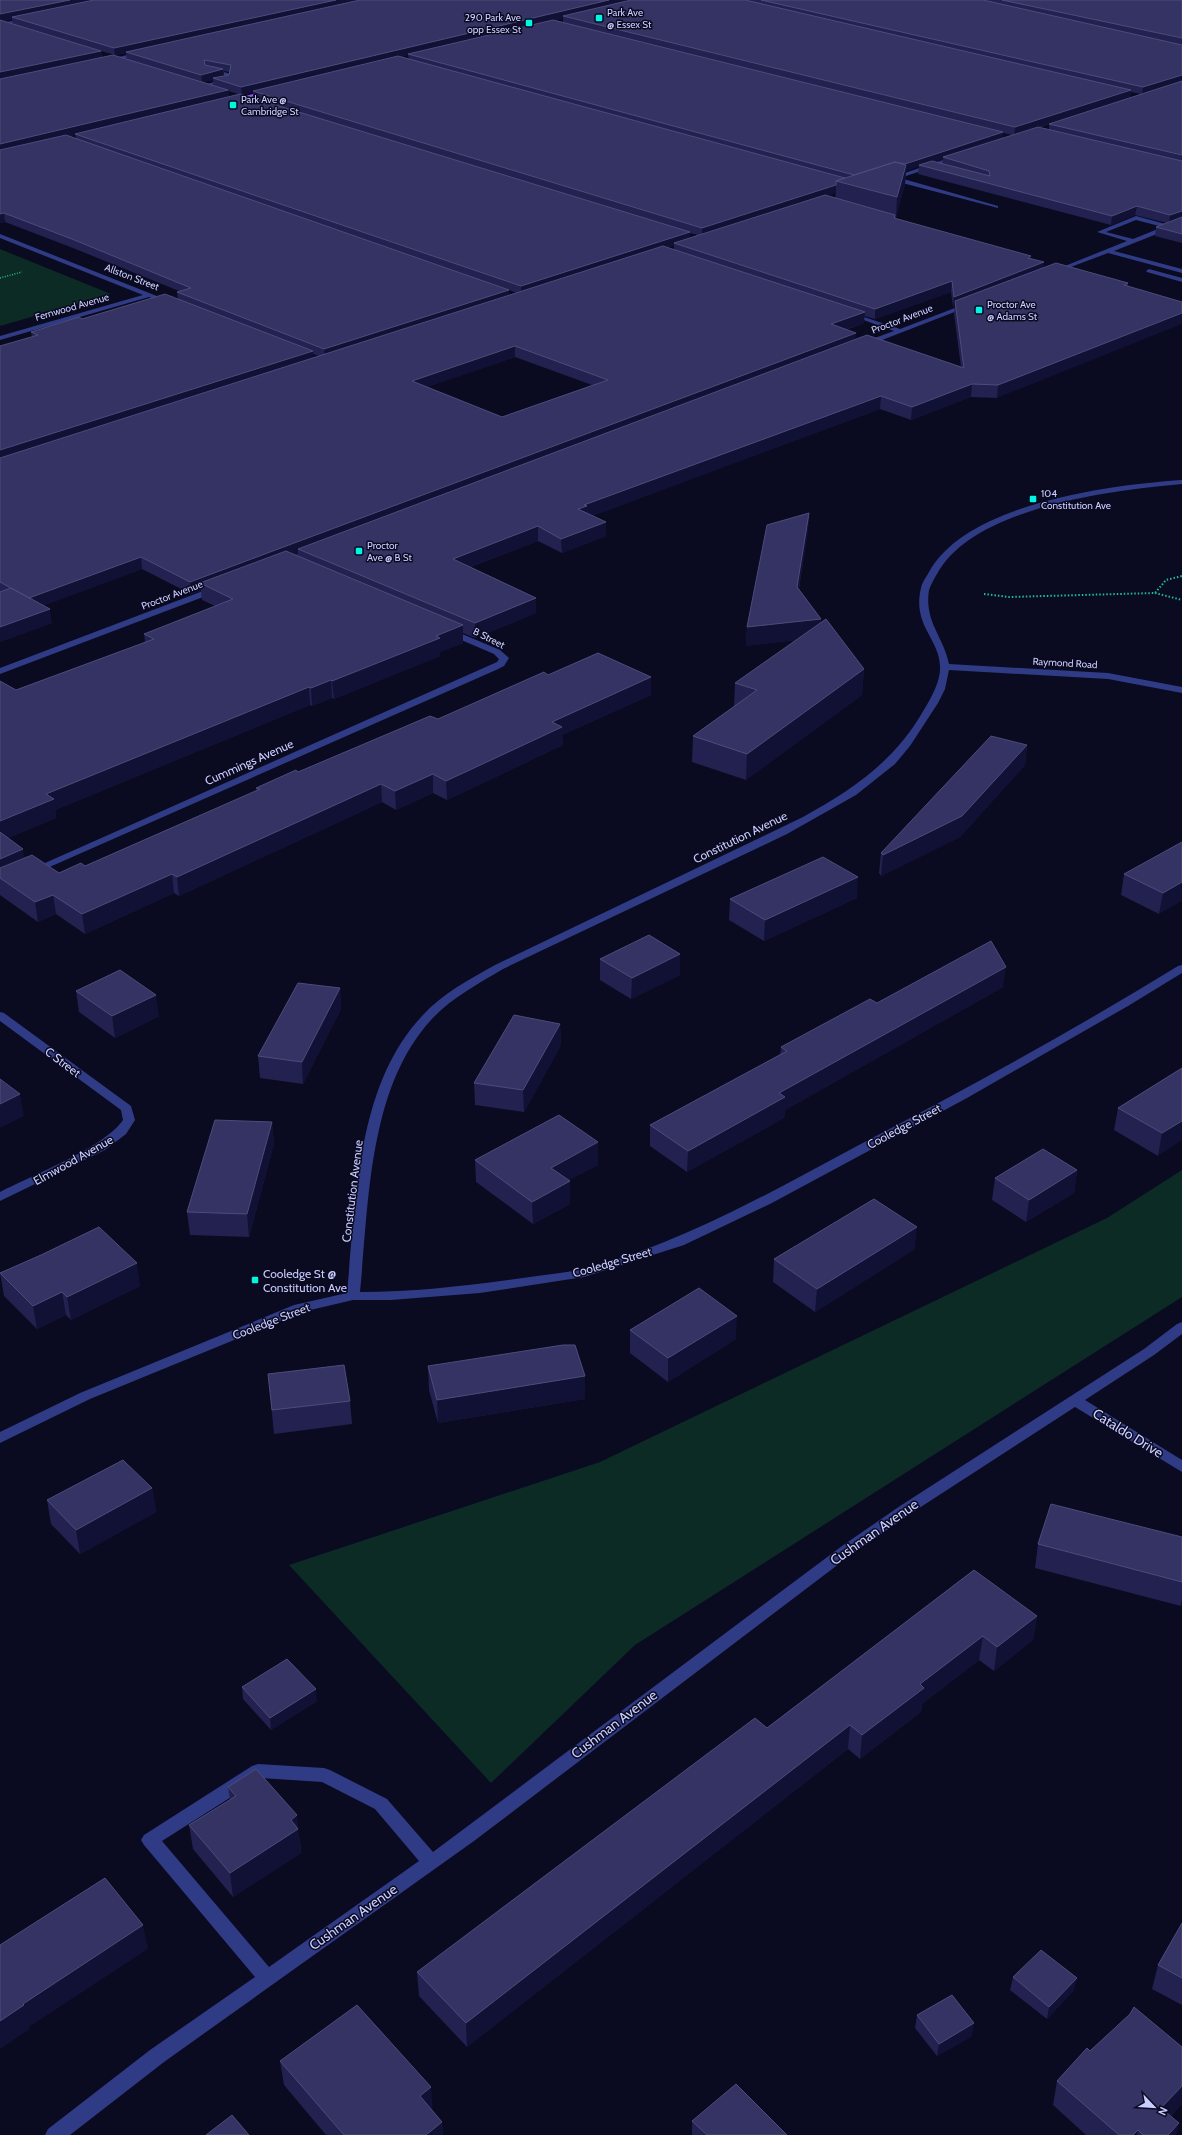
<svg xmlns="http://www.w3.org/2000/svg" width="1182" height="2135" font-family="Cabin,sans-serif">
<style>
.green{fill:#0d2b25}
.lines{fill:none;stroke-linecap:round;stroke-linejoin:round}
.path-far1{stroke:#20bd98;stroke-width:1.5;stroke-dasharray:1 1.5;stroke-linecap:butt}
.path{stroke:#20bd98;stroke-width:2;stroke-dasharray:1.5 2;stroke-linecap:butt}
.minor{fill:#303b85;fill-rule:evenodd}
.major{fill:#a051ff;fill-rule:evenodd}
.wall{fill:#232150;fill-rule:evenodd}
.shaded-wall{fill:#111035}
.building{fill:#353363;stroke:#4c4c7b;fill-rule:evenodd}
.poi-dot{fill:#00f5e3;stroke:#0a0a20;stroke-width:1.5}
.labels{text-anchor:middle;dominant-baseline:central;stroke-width:3;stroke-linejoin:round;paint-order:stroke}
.far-poi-label{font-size:10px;fill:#cacdff;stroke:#0a0a20;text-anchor:start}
.far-street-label{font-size:10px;fill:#cacdff;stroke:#0a0a20}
.street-label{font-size:12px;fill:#cacdff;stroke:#0a0a20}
.poi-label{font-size:12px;fill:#cacdff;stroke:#0a0a20;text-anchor:start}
.near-street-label{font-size:14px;fill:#cacdff;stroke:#0a0a20}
</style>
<rect width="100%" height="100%" fill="#0a0a20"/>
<!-- green -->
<path class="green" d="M0,249L111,294L0,326Z
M1182,1170V1297L635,1645L491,1783L289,1565L600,1462L1107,1218Z"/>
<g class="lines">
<!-- path-far1 -->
<path class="path-far1" d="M0,278L22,272"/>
<!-- path -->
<path class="path" d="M1155,593L1182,600
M984,594L1009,597L1155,593L1166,580L1182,576"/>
<!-- minor -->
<path class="minor" d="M31,18L29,20L0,25V23Z
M143,51L145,54L106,63L103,61Z
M209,68L231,74L230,80L200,88V86L225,79L226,76L207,71Z
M958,155L960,158L900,178L998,206V208L887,179Z
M1136,216L1169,225L1182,220V224L1114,251L1182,269V273L1108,253L1055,273L1050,272L1127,241L1097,232ZM1136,220L1163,227L1133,239L1106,232Z
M0,234L172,302L173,303L170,305L149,297L0,340V336L143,295L0,238Z
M1149,269L1182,278V282L1147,272L1146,271Z
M968,303L971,305L970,306L864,347L860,345L861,343L894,331L847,314L852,313L900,329Z
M1182,480V484C1113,490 973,507 937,574C934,579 931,584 929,590C924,622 944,637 949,664L1108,673L1182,687V693L1108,679L949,670L945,689L938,703L910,746L895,764L856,795L787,834L503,969C478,984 451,998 431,1020C368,1089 369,1203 360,1292C417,1292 474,1285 530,1277C548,1274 566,1273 583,1269C681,1244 769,1193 857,1146C966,1089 1074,1030 1178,966L1182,965V973L1128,1006L967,1098L770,1204L684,1245L584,1277L480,1293L391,1300H353L302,1312L90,1399L0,1443V1432L80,1393L294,1305L347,1293C356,1202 356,1085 423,1015C443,993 470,979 495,965L803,817C855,788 895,761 925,708C932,696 941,680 940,666C939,638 912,625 921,588C922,583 926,577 929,572C967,503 1110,485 1182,480Z
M216,586L219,587V591L0,674V668Z
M448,628L500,650L509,658L504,666L496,670L36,873H28L27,871L497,662L499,659L494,654L445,633V629Z
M0,1012L4,1013L131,1106L135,1120L126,1134L105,1150L0,1201V1192C31,1176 105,1147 123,1120L121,1110L0,1021Z
M1182,1322V1334L1154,1355L1085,1400L1182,1460V1472L1075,1407L910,1514L852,1554L474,1841L164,2062L70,2135H45L48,2129L150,2050L255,1977L144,1845L141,1840L144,1835L252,1766L258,1764L324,1768L330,1770L387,1799L433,1852L842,1546L900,1506L1144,1349L1177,1324ZM261,1778L322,1782L375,1809L419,1861L269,1967L162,1841Z"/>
<!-- major -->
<path class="major" d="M269,90L271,93L233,102L230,100Z"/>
</g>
<!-- wall -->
<path class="wall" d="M0,0H1182V243L1155,236L1156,227L1167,223L1135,215L1111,225L918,174L919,166L906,171L905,184L896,218H894L1031,258L1044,268L1128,283V286L997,398L971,397L911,420L880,409L592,516L606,536L562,553L538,541L470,567L536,598V613L475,638L463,633V643L440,652V656L334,699L332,698L312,706L310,705L55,810L56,818L8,838L25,858L59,873L85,866L257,791L256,788L438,719L548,675L651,695L562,735L563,745L447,800L433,793L396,810L382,802L179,896L174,893L85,934L56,914L38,922L0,895V681L16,690L145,642L144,634L215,606L202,600L201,591L191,594L142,569L44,605L52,623L0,642V346L32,337L31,332L82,319L178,299L177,292L179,291L73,248L5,222L0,223ZM563,18V22L555,20ZM12,19L13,24L4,21ZM101,51L115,55L126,53L127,59L102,57ZM408,55L409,59L401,57ZM224,71L229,72V75L224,76ZM213,80L214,86L203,82ZM228,91L242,95L253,92V98L229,97ZM1131,92L1141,94L1130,98ZM1049,124V130L1039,128ZM1003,133L1013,135L1003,139ZM75,135L76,138L69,136ZM943,159L942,164L934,162ZM836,193L835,198L827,196ZM690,233L698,235L690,238ZM674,245V250L667,248ZM509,290L517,293L509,296ZM951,292L953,307L955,306L954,314L961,367L855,339L846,330L864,323V316L875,319ZM313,354L319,356L313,358ZM515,357L592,385L502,417L427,387Z
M809,513L808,530L799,589L821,619V623L864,669L862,695L746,780L692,762L693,736L734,706L735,683L796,640L746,646L747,627Z
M1027,745L1025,765L960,837L881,876L879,873L881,853Z
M1182,842L1159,914L1121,895L1124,874Z
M857,898L764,941L729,920L730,899Z
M600,959L680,975L631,999L600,980Z
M1003,987L785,1110L784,1118L687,1172L650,1146V1125L780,1055L781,1047L877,1003Z
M340,988L341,1009L303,1084L260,1078L258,1056Z
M76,991L159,1016L115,1038L79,1012Z
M560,1024L561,1045L524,1112L475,1105L474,1083Z
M1182,1068L1158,1156L1114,1130L1118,1108Z
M272,1122L274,1144L249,1237L190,1235L187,1212Z
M475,1160L598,1165L569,1180L570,1181V1204L533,1224L476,1182Z
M1077,1170L1074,1193L1026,1222L992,1200L995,1178Z
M915,1249L815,1312L773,1282L774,1259Z
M0,1273L140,1286L71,1320L66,1315L37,1329L4,1296Z
M630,1330L736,1339L668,1382L630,1353Z
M428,1366L585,1376V1399L438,1423L429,1390Z
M268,1374L350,1401L352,1424L274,1434Z
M152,1488L156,1512L80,1554L51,1524L47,1500Z
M1182,1537V1600L1181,1606L1035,1568L1038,1544Z
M974,1570L1037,1616L1033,1640L994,1671L979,1660L922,1704L921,1712L860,1759L848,1749L467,2047L419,1996L417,1972L767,1728Z
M242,1687L317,1701L271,1730L243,1699Z
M228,1787L300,1839L301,1853L233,1897L193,1849L189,1825L230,1800Z
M1182,1923V2005L1152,1989L1158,1965Z
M1013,1977L1074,1990L1047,2019L1010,1990Z
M917,2015L972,2036L937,2056L915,2028Z
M1182,2047V2104L1171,2116L1176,2135H1086L1053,2105L1057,2081L1090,2051Z
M280,2061L433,2111L442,2122L443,2135H326L284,2085Z
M692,2121L787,2135H692Z"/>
<!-- shaded-wall -->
<path class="shaded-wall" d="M70,0H106L12,17V19L0,22V14Z
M336,0H370L126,52V53L115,55L114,48Z
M609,0H640L563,16V18L410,55L408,54V55L255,92L253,91V92L242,95L241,87Z
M101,51L102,59L0,80V72Z
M223,69L224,77L213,78V80L202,82L201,75Z
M1182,75V82L1142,94L1143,87Z
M228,90L229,98L75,134V135L0,152V144Z
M1131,90L1130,98L1014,135L1015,127Z
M1003,132V139L943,157V159L921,166L919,165V166L906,171L905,184L896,218L897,197L863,177Z
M836,185V193L702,236V228Z
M1137,206L1135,215L1111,225L1112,216Z
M1182,211V219L1169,223L1170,215Z
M4,213L5,222L0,223V214Z
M690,232V240L674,243V245L521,294V286Z
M1044,262L1043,272L955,301V306L953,307L954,297Z
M952,281L951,292L875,319V309Z
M509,290V299L325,358L324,349Z
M865,312L864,323L830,335L831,324Z
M1182,313V324L997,398L998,385Z
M856,333L855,344L298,549V554L210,587L200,583L201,591L191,594L190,582Z
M515,346V357L413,392L412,381Z
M313,351L314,362L0,462V450Z
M972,384L971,397L911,420L912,407Z
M881,396L880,409L587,518L578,509L584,505Z
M809,513L808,530L796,605L797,587Z
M606,522V536L562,553L561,539Z
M538,526V541L453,573V559Z
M141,557L142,569L30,611L28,598Z
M536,598V613L475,638V623Z
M50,609L52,623L0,642V627Z
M821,619L820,637L746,646L747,627Z
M463,625V643L440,652V656L334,699L332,681L436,636Z
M864,669L862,695L746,780L747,754Z
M651,677V695L562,735L563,745L447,800L446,781L552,722Z
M331,680L332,698L312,706L311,688Z
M309,687L310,705L55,810L56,818L0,842V821L46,794Z
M1027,745L1025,765L960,837L881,876L883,855Z
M433,774V793L396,810L395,791Z
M381,784L382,802L179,896L177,877Z
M23,849L26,868L0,878V859Z
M172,874L174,893L85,934L82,914Z
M858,877L857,898L764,941L765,920Z
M1182,882V901L1159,914L1163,893Z
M53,895L56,914L38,922L35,902Z
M680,954V975L631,999L632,978Z
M1006,967L1003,987L785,1110L784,1118L687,1172L688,1151L779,1093Z
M340,988L341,1009L303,1084L302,1062Z
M156,995L159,1016L115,1038L112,1016Z
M560,1024L561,1045L524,1112L523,1090Z
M20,1094L24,1116L0,1128V1104Z
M1182,1121V1140L1158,1156L1162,1133Z
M272,1122L274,1144L249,1237L247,1214Z
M598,1142V1165L551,1190V1168Z
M1077,1170L1074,1193L1026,1222L1029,1200Z
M570,1181V1204L533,1224L532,1202Z
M917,1227L915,1249L815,1312L817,1289Z
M137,1263L140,1286L71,1320L67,1297Z
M62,1292L66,1315L37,1329L33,1306Z
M737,1316L736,1339L668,1382V1358Z
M585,1376V1399L438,1423L437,1400Z
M152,1488L156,1512L80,1554L76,1530Z
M1037,1616L1033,1640L994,1671L997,1647Z
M983,1636L979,1660L922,1704L921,1712L860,1759L862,1735L920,1684Z
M316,1689L317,1701L271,1730L270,1718Z
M850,1725L848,1749L467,2047L466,2023Z
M297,1815L301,1853L233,1897L230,1873L291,1820Z
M143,1925L148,1949L29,2027L30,2029L0,2049V2021L23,2004Z
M1077,1978L1074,1990L1047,2019L1049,2007Z
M974,2023L972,2036L937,2056L939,2044Z
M1182,2086V2104L1155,2132L1161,2108Z
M431,2087L433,2111L421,2120L420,2096Z
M442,2122L443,2135H426Z
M1179,2123L1176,2135H1168Z
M1138,2130L1137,2135H1133Z"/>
<!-- building -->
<path class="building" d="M0,0H70L0,14Z
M94,0H336L114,48L12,17Z
M360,0H609L241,87L213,78L229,75L231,65L204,60L205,65L223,69L201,75L126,52Z
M631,0H745L1131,90L1015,127L563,16Z
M761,0H983L1182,45V75L1143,87Z
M1002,0H1182V38Z
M0,20L101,51L0,72Z
M553,20L1003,132L905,164L895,162L854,175L408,54Z
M113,55L228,90L0,144V79Z
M398,56L845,178L836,181V185L702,228L253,91Z
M1182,81V155L1049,124Z
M240,94L690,232L521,286L75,134Z
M1038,127L1182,161V211L1170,215L1137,206L1112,216L919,165L932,161L990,176L989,171L943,157Z
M66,135L509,290L324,349L177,292L191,288L72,239L4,213L0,214V150Z
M895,162L906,165L897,197L836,181Z
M825,195L895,215L894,218L1031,256L1028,258L1044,262L954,297L952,281L875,309L674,243Z
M1182,217V234L1156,227Z
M663,246L865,312L831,324L856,333L190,582L141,557L29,598L0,582V458ZM515,346L608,380L502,417L412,381Z
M1056,263L1128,283L1124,285L1182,302V313L998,385L972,384L912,407L881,396L584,505L587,506L578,509L606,522L561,539L538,526L453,559L536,598L475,623L298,549L867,335L964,368L955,301Z
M165,294L313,351L0,450V346L38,335L31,332L79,317L82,319Z
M809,513L797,587L821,619L747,627L767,525Z
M286,551L463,625L436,636L440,638L332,681L331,680L311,688L309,687L46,794L54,799L0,821V681L16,690L154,639L144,634L233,599L200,583Z
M11,588L50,609L0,627V592Z
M826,619L864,669L747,754L693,736L757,690L735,683Z
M598,653L651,677L552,722L562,727L446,781L433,774L395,791L381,784L177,877L172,874L82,914L53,895L35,902L0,878V868L32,855L59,873L81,863L85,866L260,789L256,788L296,770L298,772L430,716L438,719L544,672L548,675Z
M991,736L1027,745L962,816L883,855L881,853Z
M0,832L23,849L0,859Z
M1182,842V882L1163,893L1124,874Z
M823,857L858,877L765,920L730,899Z
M649,935L680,954L632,978L600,959Z
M991,941L1006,967L779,1093L785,1097L688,1151L650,1125L787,1051L781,1047L870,999L877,1003Z
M120,970L156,995L112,1016L76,991Z
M298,983L340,988L302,1062L258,1056Z
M514,1015L560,1024L523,1090L474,1083Z
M1182,1068V1121L1162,1133L1118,1108Z
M0,1079L20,1094L0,1104Z
M559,1115L598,1142L551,1168L570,1181L532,1202L475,1160Z
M215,1120L272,1122L247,1214L187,1212Z
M1043,1149L1077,1170L1029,1200L995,1178Z
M874,1199L917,1227L817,1289L774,1259Z
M99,1227L137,1263L67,1297L62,1292L33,1306L0,1273L41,1255Z
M699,1288L737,1316L668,1358L630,1330Z
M563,1345H575L585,1376L437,1400L428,1366Z
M344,1365L350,1401L272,1410L268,1374Z
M123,1460L152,1488L76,1530L47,1500Z
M1051,1504L1182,1537V1582L1038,1544Z
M974,1570L1037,1616L997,1647L983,1636L920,1684L924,1688L862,1735L850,1725L466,2023L417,1972L755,1718L767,1728Z
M287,1659L316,1689L270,1718L242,1687Z
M256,1769L297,1815L291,1820L298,1829L230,1873L189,1825L236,1796L228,1787Z
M105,1878L143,1925L23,2004L24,2005L0,2021V1945Z
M1182,1923V1978L1158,1965Z
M1041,1950L1077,1978L1049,2007L1013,1977Z
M952,1995L974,2023L939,2044L917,2015Z
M357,2005L431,2087L420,2096L442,2122L426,2135H344L280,2061Z
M1134,2007L1182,2047V2086L1161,2108L1179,2123L1168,2135H1143L1138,2130L1133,2135H1119L1057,2081L1087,2048L1090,2051L1130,2014Z
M736,2084L787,2135H707L692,2121Z
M232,2115L249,2135H206Z"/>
<!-- markers -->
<g class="poi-dot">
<rect x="595" y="14" width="8" height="8" rx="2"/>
<rect x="525" y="19" width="8" height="8" rx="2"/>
<rect x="229" y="101" width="8" height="8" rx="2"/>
<rect x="975" y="306" width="8" height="8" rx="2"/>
<rect x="1029" y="495" width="8" height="8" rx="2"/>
<rect x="355" y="547" width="8" height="8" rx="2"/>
<rect x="251" y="1276" width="8" height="8" rx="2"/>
</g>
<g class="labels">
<!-- far-poi labels -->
<g class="far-poi-label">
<text x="607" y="12">Park Ave<tspan x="607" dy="12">@ Essex St</tspan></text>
<text x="521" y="17" text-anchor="end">290 Park Ave<tspan x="521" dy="12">opp Essex St</tspan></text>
<text x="241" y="99">Park Ave @<tspan x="241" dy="12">Cambridge St</tspan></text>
<text x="987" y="304">Proctor Ave<tspan x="987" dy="12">@ Adams St</tspan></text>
<text x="1041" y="493">104<tspan x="1041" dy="12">Constitution Ave</tspan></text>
<text x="367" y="545">Proctor<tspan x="367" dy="12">Ave @ B St</tspan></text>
</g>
<!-- far-street labels -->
<g class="far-street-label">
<text transform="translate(132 277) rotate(21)">Allston Street</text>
<text transform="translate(72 307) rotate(-16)">Fernwood Avenue</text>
<text transform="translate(902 319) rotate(-21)">Proctor Avenue</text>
<text transform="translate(172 595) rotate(-21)">Proctor Avenue</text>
<text transform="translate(489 638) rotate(27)">B Street</text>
<text transform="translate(1065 663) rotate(3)">Raymond Road</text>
</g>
<!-- street labels -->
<g class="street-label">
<text transform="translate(249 762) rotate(-24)">Cummings Avenue</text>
<text transform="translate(740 837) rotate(-26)">Constitution Avenue</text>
<text transform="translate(63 1062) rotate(37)">C Street</text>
<text transform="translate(904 1126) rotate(-28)">Cooledge Street</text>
<text transform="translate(73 1160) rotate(-29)">Elmwood Avenue</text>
<text transform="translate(352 1191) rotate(-83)">Constitution Avenue</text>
<text transform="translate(612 1262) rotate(-16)">Cooledge Street</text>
<text transform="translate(271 1321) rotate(-21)">Cooledge Street</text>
</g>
<!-- poi labels -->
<g class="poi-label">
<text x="263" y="1273">Cooledge St @<tspan x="263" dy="14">Constitution Ave</tspan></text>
</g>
<!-- near-street labels -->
<g class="near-street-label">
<text transform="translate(1128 1433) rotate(32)">Cataldo Drive</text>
<text transform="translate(874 1532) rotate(-35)">Cushman Avenue</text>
<text transform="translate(614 1724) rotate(-37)">Cushman Avenue</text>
<text transform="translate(353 1917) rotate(-35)">Cushman Avenue</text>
</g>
</g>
<!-- north arrow -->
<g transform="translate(1154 2107) rotate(115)" stroke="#0a0a20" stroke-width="3" paint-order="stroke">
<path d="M0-3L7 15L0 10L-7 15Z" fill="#cacdff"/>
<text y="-6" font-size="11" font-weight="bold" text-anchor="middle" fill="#cacdff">N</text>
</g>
</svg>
